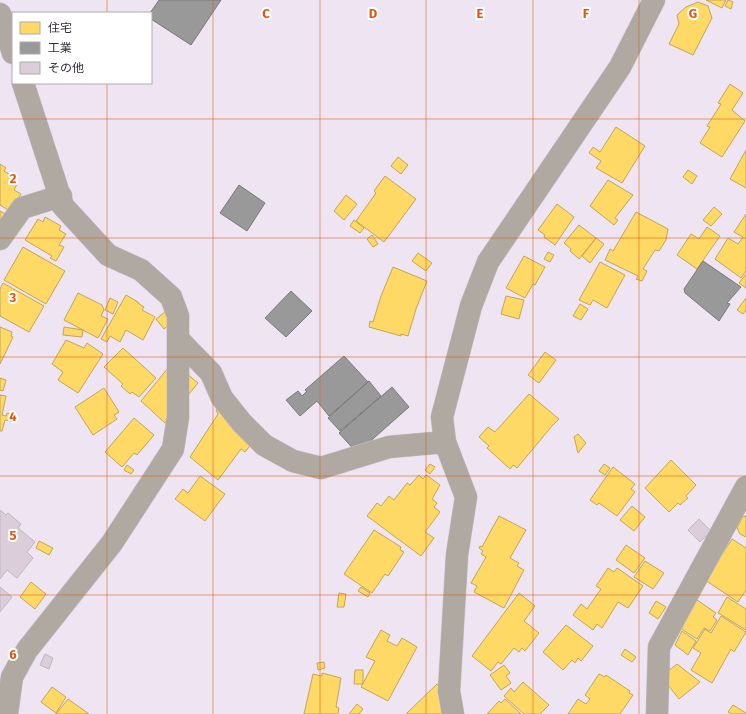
<svg xmlns="http://www.w3.org/2000/svg" width="746" height="714" font-family="'Fira Sans','Noto Sans JP',sans-serif">
<style>
.homes{fill:#ffd966;stroke:#c2a557}
.industry{fill:#999;stroke:#7a787b}
.building{fill:#dbcdda;stroke:#c0b7c0}
.lines{fill:none;stroke-linecap:round;stroke-linejoin:round}
.street-casing{stroke:#c8c1cb;stroke-width:23}
.street{stroke:#b0a9a2;stroke-width:22}
.grid{fill:none;stroke:#df570e;stroke-width:1;stroke-opacity:0.55}
.grid-label{font-size:13px;text-anchor:middle;font-weight:bold;fill:#df570e;stroke:#fff;stroke-width:4;stroke-linejoin:round;paint-order:stroke}
</style>
<rect width="100%" height="100%" fill="#efe5f2"/>
<!-- homes -->
<path class="homes" d="M706,0H726L722,8Z
M728,0L733,2L731,9L725,6Z
M698,2L708,6L712,18L693,55L669,44L679,24L677,15L686,7Z
M730,84L743,93L732,110L745,121L722,157L700,143L710,127L707,126L721,104L718,103Z
M616,127L645,146L622,183L596,168L601,161L589,153L593,147L600,152Z
M746,150V188L730,179Z
M398,157L408,165L401,174L391,166Z
M0,164L6,168L4,171L14,177L12,181L17,184L14,190L21,194L10,211L0,205Z
M688,170L697,176L692,184L683,177Z
M385,176L416,199L384,242L356,221L376,193L374,191Z
M608,180L633,195L615,218L618,220L614,225L590,206Z
M346,195L357,204L344,220L334,211Z
M557,204L574,217L555,245L544,237L545,235L538,230Z
M714,207L722,214L711,226L703,220Z
M0,211L5,214L0,221Z
M636,212L668,229L666,240L659,251L655,250L643,269L647,271L642,281L636,279L638,276L605,260L610,249L613,251Z
M746,214V271L741,278L715,259L728,238L738,244L743,237L734,232Z
M45,217L61,226L59,230L66,234L59,245L64,247L56,261L50,258L52,256L25,240L38,219L43,222Z
M354,220L364,228L360,233L350,226Z
M579,225L596,238L579,259L570,251L571,249L564,243Z
M707,227L720,236L697,269L677,255L691,234L699,239Z
M372,235L378,244L373,247L367,239Z
M596,238L604,244L590,263L582,256Z
M23,247L65,271L46,304L4,280Z
M548,252L554,255L550,262L544,259Z
M418,253L432,263L426,271L412,261Z
M524,256L545,267L535,285L533,284L525,298L506,288Z
M600,262L625,275L607,308L593,300L590,305L579,300Z
M393,267L427,281L416,309L408,336L401,334V336L369,327L370,321L373,322L381,296Z
M746,274V288L739,283Z
M3,283L44,306L29,332L0,316V289Z
M78,293L102,305L104,310L101,316L108,319L98,338L64,320Z
M126,295L138,302V303L144,307L142,310L155,317L143,340L126,330L120,342L110,336L107,342L101,339Z
M506,296L524,300L519,319L501,314Z
M110,298L118,302L113,314L105,310Z
M746,298V310L743,314L737,310Z
M580,304L588,309L581,320L573,316Z
M171,307L179,317L164,329L156,319Z
M0,327L12,332L11,336L13,337L0,364Z
M64,327L83,330L82,337L63,335Z
M66,340L84,348L87,343L103,354L78,393L58,380L63,372L52,364Z
M123,348L156,378L139,397L132,392L130,394L121,386L123,384L104,367Z
M545,352L556,360L539,383L528,375Z
M173,362L198,383L165,423L141,401Z
M0,378L6,380L3,391L0,390Z
M104,388L119,412L114,415L117,419L93,435L75,407Z
M529,394L559,419L552,426L517,468L513,465L510,469L487,448L489,446L479,437L488,427L495,432Z
M0,395L6,396L2,415L6,416L7,413L14,415L12,421L5,420L2,431H0Z
M231,400L253,442L245,452L241,449L218,480L190,457L218,414L216,410Z
M134,418L154,435L137,455L134,453L122,467L105,452Z
M578,434L586,443L578,453L574,437Z
M671,460L696,485L686,496L688,498L680,505L678,503L669,512L645,488Z
M430,464L435,467L430,474L425,470Z
M604,464L610,468L605,475L599,471Z
M127,465L134,470L131,474L124,470Z
M613,467L635,484L631,489L635,492L617,516L599,503L597,505L590,500Z
M419,475L423,479L426,475L440,485L432,499L437,503L434,507L440,512L425,532L434,538L421,556L367,516L377,503L381,506L389,496L394,500L407,483L410,485Z
M200,476L225,494L205,521L175,499L183,489L188,493Z
M632,506L645,517L634,531L620,520Z
M746,515V537L740,534L737,528L743,516L745,517Z
M499,516L526,530L510,558L519,563L517,566L524,570L504,608L474,592L477,586L471,583L486,557L481,554L483,551L479,548L480,546L482,547Z
M374,530L401,547L400,550L404,552L388,576L385,574L372,593L344,574Z
M732,539L746,548V590L738,602L705,580Z
M39,541L53,548L49,555L36,548Z
M626,545L645,558L634,573L616,560Z
M645,561L664,573L653,589L634,577Z
M608,568L614,572L617,568L643,586L628,608L618,602L602,628L597,624L593,630L573,615L581,604L587,609L601,589L596,586Z
M31,582L46,594L35,609L20,597Z
M361,587L370,593L368,597L358,591Z
M339,593L346,594L344,607H337Z
M519,593L535,606L524,621L539,633L525,651L522,648L519,652L514,648L501,664L498,662L491,671L472,656Z
M727,597L746,609V630L718,613Z
M697,600L716,613L713,617L717,620L710,631L704,628L697,639L677,626Z
M656,601L666,607L658,619L649,613Z
M721,616L746,632L734,652L731,649L712,683L691,670L701,653L693,648L705,629L711,633Z
M566,625L593,646L581,661L578,658L575,663L572,660L563,670L543,652Z
M381,630L390,635L387,641L397,646L402,638L417,647L388,701L361,687L375,661L366,657Z
M682,631L696,641L688,655L675,645Z
M625,649L636,657L632,662L621,655Z
M324,662L325,668L318,670L317,663Z
M677,664L700,682L679,699L668,685L667,672Z
M504,665L510,673L506,676L511,683L501,690L490,675Z
M355,670H363V684H354Z
M322,673L341,678L336,707L339,708L338,714H304L313,674L322,676Z
M599,674L605,677L606,675L630,691L629,693L633,695L620,714H568L578,699L586,704L590,699L585,695Z
M523,682L549,705L540,714H524L504,696L511,688L514,692Z
M437,684L447,693L446,714H406Z
M52,687L66,697L56,713L41,702Z
M68,699L89,714H56Z
M505,699L521,714H487L499,701L501,703Z
M357,704L363,709L359,714H349Z
M733,705L746,713V714H732L728,712Z"/>
<!-- industry -->
<path class="industry" d="M159,0H221L191,45L151,19L150,13Z
M239,185L265,203L247,231L220,213Z
M703,261L741,287L727,303L730,304L719,321L685,293L684,289Z
M291,291L312,311L286,337L265,318Z
M344,356L368,382L329,416L317,401L300,416L286,400L298,391L302,396L307,391L305,390Z
M369,381L381,396L340,431L328,418Z
M392,387L409,407L357,453L339,433Z"/>
<!-- building -->
<path class="building" d="M0,510L6,515L8,513L21,524L18,528L35,542L27,552L33,558L17,578L7,570L0,579Z
M699,519L711,531L700,542L688,530Z
M0,587L12,597L0,612Z
M45,654L53,658L49,669L40,665Z"/>
<g class="lines">
<defs>
<path id="street" d="M0,14L13,53
M0,239L22,208L61,196
M178,339L211,373L222,398L242,423L264,445L293,461L321,468L389,447L445,442
M7,714L12,677L27,650L112,543L173,449L178,417V316L171,297L141,270L108,255L63,206L23,83
M453,714L449,691L457,555L466,497L445,442L442,417L471,306L488,262L620,67L654,0
M657,714L659,647L746,487"/>
</defs>
<!-- street casing -->
<use href="#street" class="street-casing"/>
<!-- street -->
<use href="#street" class="street"/>
</g>
<!-- grid -->
<path class="grid" d="M107,0V13M213,0V714M320,0V714M426,0V714M533,0V714M639,0V714M107,83V714M0,119H746M0,238H746M0,357H746M0,476H746M0,595H746"/>
<g class="grid-label">
<text x="266" y="18">C</text>
<text x="373" y="18">D</text>
<text x="480" y="18">E</text>
<text x="586" y="18">F</text>
<text x="693" y="18">G</text>
<text x="13" y="183">2</text>
<text x="13" y="302">3</text>
<text x="13" y="421">4</text>
<text x="13" y="540">5</text>
<text x="13" y="659">6</text>
</g>
<!-- legend -->
<rect x="12" y="12" width="140" height="72" fill="#ffffff" stroke="#adabae"/>
<rect x="20" y="22" width="20" height="12" fill="#ffd966" stroke="#adabae"/>
<text x="48" y="32" font-size="12" fill="#322c35">住宅</text>
<rect x="20" y="42" width="20" height="12" fill="#999999" stroke="#adabae"/>
<text x="48" y="52" font-size="12" fill="#322c35">工業</text>
<rect x="20" y="62" width="20" height="12" fill="#dbcdda" stroke="#adabae"/>
<text x="48" y="72" font-size="12" fill="#322c35">その他</text>
</svg>
